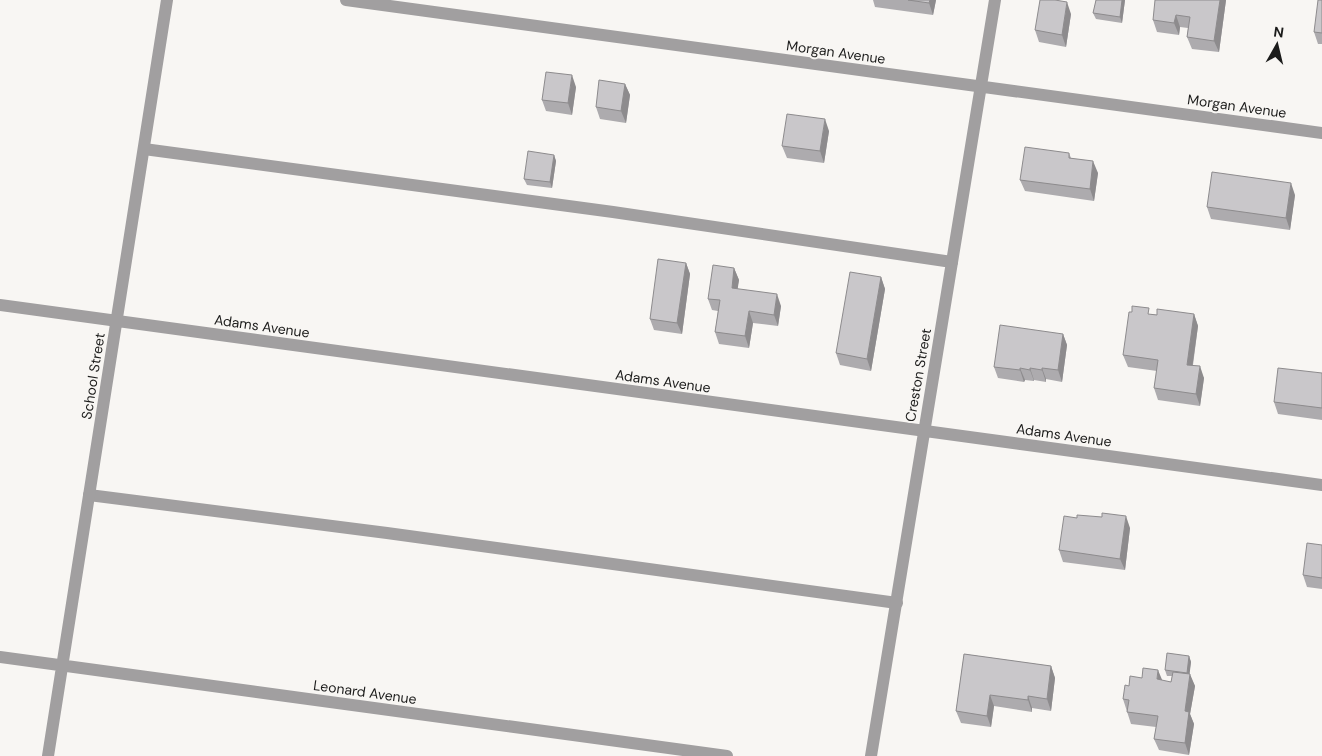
<svg xmlns="http://www.w3.org/2000/svg" width="1322" height="756" font-family="'DM Sans',sans-serif">
<style>
.lines{fill:none;stroke-linecap:round;stroke-linejoin:round}
.service{stroke:#a19fa0;stroke-width:12}
.minor{stroke:#a19fa0;stroke-width:12}
.wall{fill:#adabae}
.shaded-wall{fill:#8d8b8d}
.building{fill:#c9c7ca;stroke:#8d8b8d}
.labels{text-anchor:middle;dominant-baseline:central;stroke-width:4;stroke-linejoin:round;paint-order:stroke}
.street-label{font-size:14px;fill:#1c1c1b;stroke:#f8f6f3}
</style>
<rect width="100%" height="100%" fill="#f8f6f3"/>
<g class="lines">
<!-- service -->
<path class="service" d="M144,149L613,212L952,262
M89,495L387,533L897,603"/>
<!-- minor -->
<path class="minor" d="M346,0L1322,133
M0,305L1322,485
M0,657L727,756
M48,756L167,0
M871,756L995,0"/>
</g>
<!-- wall -->
<path class="wall" d="M873,0H936L933,15L875,7Z
M1096,0H1125L1122,23L1096,19L1093,13Z
M1226,0L1219,52L1192,49L1187,37L1188,28L1180,27L1179,35L1157,32L1153,20Z
M1322,0V44H1318L1314,32Z
M1071,14L1066,47L1039,42L1035,30Z
M625,84L630,95L626,123L600,119L596,107Z
M576,87L572,115L546,111L542,100Z
M829,131L824,163L787,158L782,146Z
M1069,153L1071,158L1098,173L1094,201L1025,191L1020,180Z
M554,155L556,161L552,188L527,185L524,179Z
M1295,195L1290,230L1211,219L1207,207Z
M686,263L690,274L682,334L654,330L650,319Z
M734,268L739,280L737,289L781,306L778,326L753,323L749,348L719,344L715,332L718,311L712,310L708,299Z
M881,277L885,289L871,371L840,365L836,353Z
M1151,314L1157,315L1194,314L1198,326L1193,365L1204,378L1200,406L1158,400L1154,388L1157,371L1128,367L1123,355Z
M1063,334L1067,345L1062,382L1046,379V382L1034,380V381L1025,380L1024,382L998,378L994,367Z
M1322,373V420L1278,414L1274,402Z
M1077,518L1130,528L1125,570L1063,562L1059,550Z
M1322,545V589L1307,587L1303,575Z
M964,654L1051,666L1055,678L1051,711L1032,708V712L994,706L991,727L961,723L956,711Z
M1189,656L1191,662L1189,674L1195,686L1190,714L1194,724L1189,755L1159,750L1154,739L1156,727L1131,724L1123,699L1129,686L1171,682L1172,676H1167L1165,670Z"/>
<!-- shaded-wall -->
<path class="shaded-wall" d="M930,0H936L933,15L929,3Z
M1122,0H1125L1122,23L1120,17Z
M1220,0H1226L1219,52L1214,41Z
M1067,2L1071,14L1066,47L1062,35Z
M1176,15L1180,27L1179,35L1174,23Z
M572,75L576,87L572,115L568,103Z
M625,84L630,95L626,123L621,111Z
M825,119L829,131L824,163L820,151Z
M554,155L556,161L552,188L550,182Z
M1093,161L1098,173L1094,201L1090,189Z
M1291,183L1295,195L1290,230L1286,218Z
M686,263L690,274L682,334L677,323Z
M734,268L739,280L736,300L732,288Z
M881,277L885,289L871,371L867,359Z
M777,294L781,306L778,326L774,315Z
M749,311L753,323L749,348L745,336Z
M1194,314L1198,326L1191,376L1187,365Z
M1063,334L1067,345L1062,382L1058,370Z
M1200,366L1204,378L1200,406L1196,394Z
M1020,368L1025,380L1024,382L1020,370Z
M1030,368L1034,380V381L1030,370Z
M1042,368L1046,379V382L1042,370Z
M1126,516L1130,528L1125,570L1120,559Z
M1189,656L1191,662L1189,679L1187,673Z
M1051,666L1055,678L1051,711L1047,699Z
M1158,670L1163,682L1157,679Z
M1190,674L1195,686L1190,714L1194,724L1189,755L1185,743V711Z
M990,695L994,706L991,727L987,716Z
M1028,696L1032,708V712L1028,700Z"/>
<!-- building -->
<path class="building" d="M908,0H930L929,3Z
M1040,0H1055L1067,2L1062,35L1035,30Z
M1096,0H1122L1120,17L1093,13Z
M1155,0H1220L1214,41L1187,37L1190,17L1176,15L1174,23L1153,20Z
M1318,0H1322V33L1314,32Z
M546,72L572,75L568,103L542,100Z
M599,80L625,84L621,111L596,107Z
M787,114L825,119L820,151L782,146Z
M1025,147L1069,153V158L1093,161L1090,189L1020,180Z
M528,151L554,155L550,182L524,179Z
M1212,172L1291,183L1286,218L1207,207Z
M658,259L686,263L677,323L650,319Z
M713,265L734,268L732,288L777,294L774,315L749,311L745,336L715,332L720,300L708,299Z
M850,272L881,277L867,359L836,353Z
M1132,306L1149,308L1148,314L1157,315V309L1194,314L1187,365L1200,366L1196,394L1154,388L1158,360L1123,355L1129,312H1132Z
M1000,325L1063,334L1058,370L1042,368V370L1030,368V370L1020,368V370L994,367Z
M1278,368L1322,373V408L1274,402Z
M1102,513L1126,516L1120,559L1059,550L1064,516L1077,518V515L1102,517Z
M1307,543L1322,545V578L1303,575Z
M1167,653L1189,656L1187,673L1165,670Z
M964,654L1051,666L1047,699L1028,696V700L990,695L987,716L956,711Z
M1143,668L1158,670L1157,679L1171,682L1173,672L1190,674L1185,711L1189,712L1185,743L1154,739L1158,716L1127,712L1129,700L1123,699L1125,685L1129,686L1130,676L1142,678Z"/>
<g class="labels">
<!-- street labels -->
<g class="street-label">
<text transform="translate(836 52) rotate(8)">Morgan Avenue</text>
<text transform="translate(1237 106) rotate(8)">Morgan Avenue</text>
<text transform="translate(262 326) rotate(8)">Adams Avenue</text>
<text transform="translate(918 375) rotate(-80)">Creston Street</text>
<text transform="translate(93 376) rotate(-81)">School Street</text>
<text transform="translate(663 381) rotate(8)">Adams Avenue</text>
<text transform="translate(1064 435) rotate(8)">Adams Avenue</text>
<text transform="translate(365 692) rotate(8)">Leonard Avenue</text>
</g>
</g>
<!-- north arrow -->
<g transform="translate(1277 45) rotate(8)" stroke="#f8f6f3" stroke-width="4" paint-order="stroke">
<path d="M0-4L9 19L0 12L-9 19Z" fill="#1c1c1b"/>
<text y="-8" font-size="14" font-weight="bold" text-anchor="middle" fill="#1c1c1b">N</text>
</g>
</svg>
